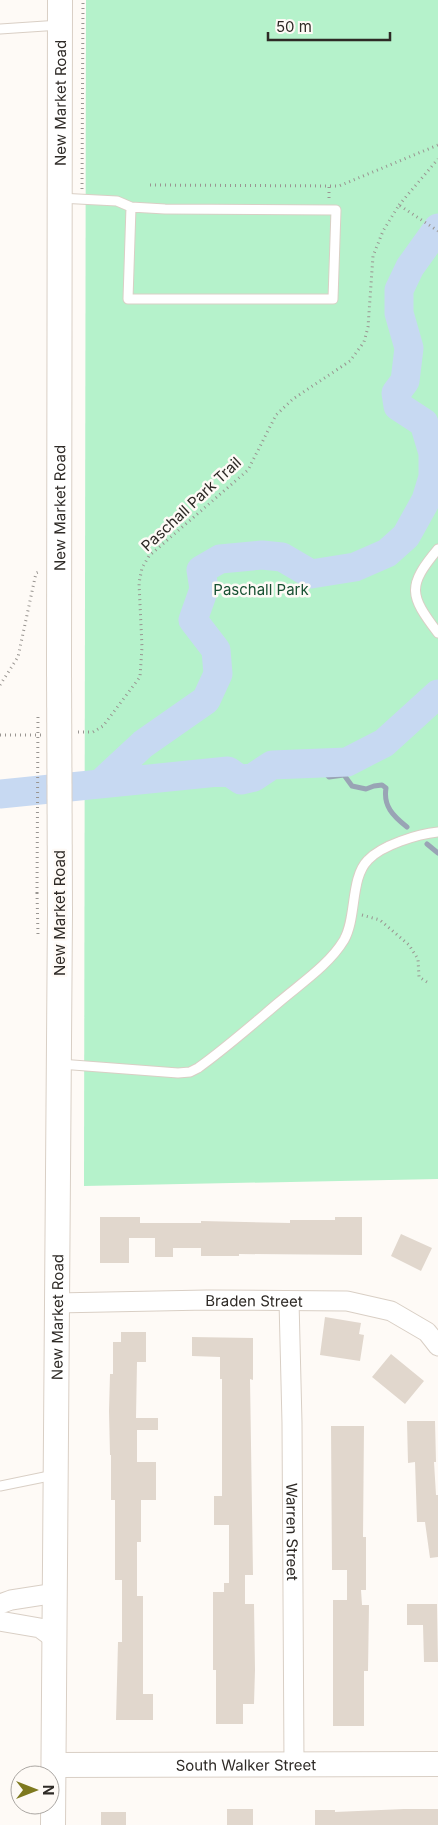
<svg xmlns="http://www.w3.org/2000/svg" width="438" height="1825" font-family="Inter,sans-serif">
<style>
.green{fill:#b5f2cb}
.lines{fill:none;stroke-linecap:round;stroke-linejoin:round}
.stream{stroke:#99a4b5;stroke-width:5}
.river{stroke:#c7d9f2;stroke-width:29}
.building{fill:#e1d7cd}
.service-casing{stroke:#d9cfc5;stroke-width:11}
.minor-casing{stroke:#d9cfc5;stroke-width:21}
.tertiary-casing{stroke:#d9cfc5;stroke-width:26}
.path{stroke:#999591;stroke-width:3;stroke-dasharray:1 4;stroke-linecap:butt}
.service{stroke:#fff;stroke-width:9}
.minor{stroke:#fff;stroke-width:19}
.tertiary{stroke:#fff;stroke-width:24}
.tertiary-bridge-casing{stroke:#d9cfc5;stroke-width:26;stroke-linecap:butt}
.path-bridge{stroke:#999591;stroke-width:3;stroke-dasharray:1 4;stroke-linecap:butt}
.tertiary-bridge{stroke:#fff;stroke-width:24}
.labels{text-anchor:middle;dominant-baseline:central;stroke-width:5;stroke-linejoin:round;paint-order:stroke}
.street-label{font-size:15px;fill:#2e2a26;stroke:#fefaf6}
.park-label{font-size:15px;fill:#185133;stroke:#fefaf6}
</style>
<rect width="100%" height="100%" fill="#fefaf6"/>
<!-- green -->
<path class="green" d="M86,0H438V1179L84,1186Z"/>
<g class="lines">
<!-- stream -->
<path class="stream" d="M317,764L329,777L344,775L352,786L366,789L374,786L382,785L386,788C383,806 393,816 407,827
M427,844L438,853"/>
<!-- river -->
<path class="river" d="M100,784L143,744L206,700L218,674L216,650L193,620L204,589L201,570L220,559L262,555L282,557L311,574L355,567L387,553L406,536L426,500L433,477V453L424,423L398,406L396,393L405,381L409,348L399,313V290L410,267L438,228
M0,794L228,771L241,780L254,777L272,765L347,762L384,743L438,694"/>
</g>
<!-- building -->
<path class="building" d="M100,1217H140V1223H201V1221L290,1223V1220H335V1217H362V1255L239,1254V1256H201V1248H173V1257H155V1238H129V1263H100Z
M401,1234L432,1248L421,1271L391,1256Z
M325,1317L361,1323L359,1334L364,1335L360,1361L320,1355Z
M121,1332H146V1362H137L136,1418H158V1430H137V1462H156V1500H141V1542H137V1596H143V1694H153V1720H116L118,1642H122V1580H115V1500H111V1455H110L109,1411L110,1374H113V1342H121Z
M192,1337L253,1338V1380L250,1379L253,1575H245V1604H254L255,1670L254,1704H243V1724H216V1670H213V1592H224V1583H229V1525H214V1496H222V1379H220V1357L192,1356Z
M391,1354L424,1381L405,1404L372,1377Z
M407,1421H435L436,1462H434L436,1495H438V1557L430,1558L425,1522H417L415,1462L408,1463Z
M331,1426H364L363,1537H366V1590H361L362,1605H369L368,1671H364V1726H333V1600H347V1570H332Z
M407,1604H437L438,1662H424L423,1625H407Z
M227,1809H253V1825H227Z
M404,1809H438V1825H315V1810H335V1812Z
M101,1812H126V1825H101Z"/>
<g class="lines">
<defs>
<path id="service" d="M0,29L60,25
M59,198L117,201L131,207L165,209L336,210L333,299H128L131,207
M438,549C407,586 409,595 438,633
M60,1064L178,1073L190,1072L198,1068C226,1048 252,1025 278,1003C300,984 329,965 344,940C357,917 350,878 368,860C382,845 418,834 438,832
M0,1486L54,1475"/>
<g id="minor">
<path id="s1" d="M289,1301L292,1423L294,1764"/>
<path id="s2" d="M56,1303L207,1300L347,1301L391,1311L427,1332L438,1346"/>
<path d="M0,1604L11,1600L56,1593"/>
<path d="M0,1621L40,1628L55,1639"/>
</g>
<g id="tertiary">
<path id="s3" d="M59,669L60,0"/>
<path id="s4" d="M54,1765L438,1764"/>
<path id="s5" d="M53,1825L60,912"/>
</g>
</defs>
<!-- service casing -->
<use href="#service" class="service-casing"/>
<!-- minor casing -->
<use href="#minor" class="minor-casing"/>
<!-- tertiary casing -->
<use href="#tertiary" class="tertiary-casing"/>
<!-- path -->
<path class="path" d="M150,185L339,186L438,145
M82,189L83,0
M329,198V186
M399,205L438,159
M0,685L18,657L36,573L41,571
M78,732H93L103,726L140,677L142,647L139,583L142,568L149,556L248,470L276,415L293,399L350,361L364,342L368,327L373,256L383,231L399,205L438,231
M0,735H42
M37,893L38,935
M362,915L380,920L409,945L418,959L419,977L430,984"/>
<!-- service -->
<use href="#service" class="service"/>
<!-- minor -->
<use href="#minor" class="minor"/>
<!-- tertiary -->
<use href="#tertiary" class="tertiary"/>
<defs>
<path id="tertiary-bridge" d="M59,669L60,912"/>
</defs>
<!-- tertiary-bridge casing -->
<use href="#tertiary-bridge" class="tertiary-bridge-casing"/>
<!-- path-bridge -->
<path class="path-bridge" d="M37,893L38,714"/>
<!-- tertiary-bridge -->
<use href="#tertiary-bridge" class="tertiary-bridge"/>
</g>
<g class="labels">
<!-- street labels -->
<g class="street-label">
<text stroke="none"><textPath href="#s3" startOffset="566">New Market Road</textPath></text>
<text transform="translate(191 504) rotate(-43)">Paschall Park Trail</text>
<text stroke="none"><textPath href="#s3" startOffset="161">New Market Road</textPath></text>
<text transform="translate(59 913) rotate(-90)">New Market Road</text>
<text stroke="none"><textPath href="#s2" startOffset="198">Braden Street</textPath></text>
<text stroke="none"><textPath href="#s5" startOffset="508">New Market Road</textPath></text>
<text stroke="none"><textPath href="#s1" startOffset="231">Warren Street</textPath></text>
<text stroke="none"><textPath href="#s4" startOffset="192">South Walker Street</textPath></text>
</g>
<!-- park labels -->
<g class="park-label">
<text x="261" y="589">Paschall Park</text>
</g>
</g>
<!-- north arrow -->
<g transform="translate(35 1790) rotate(90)"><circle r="24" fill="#fefaf6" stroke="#aba7a3"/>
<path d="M0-4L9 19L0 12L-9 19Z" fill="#7e791f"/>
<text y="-8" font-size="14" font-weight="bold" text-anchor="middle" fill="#2e2a26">N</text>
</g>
<!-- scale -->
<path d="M268 32v8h122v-8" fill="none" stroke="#2e2a26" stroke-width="2.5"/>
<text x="276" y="32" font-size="15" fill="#2e2a26" stroke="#fefaf6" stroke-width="4" paint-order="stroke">50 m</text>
</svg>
